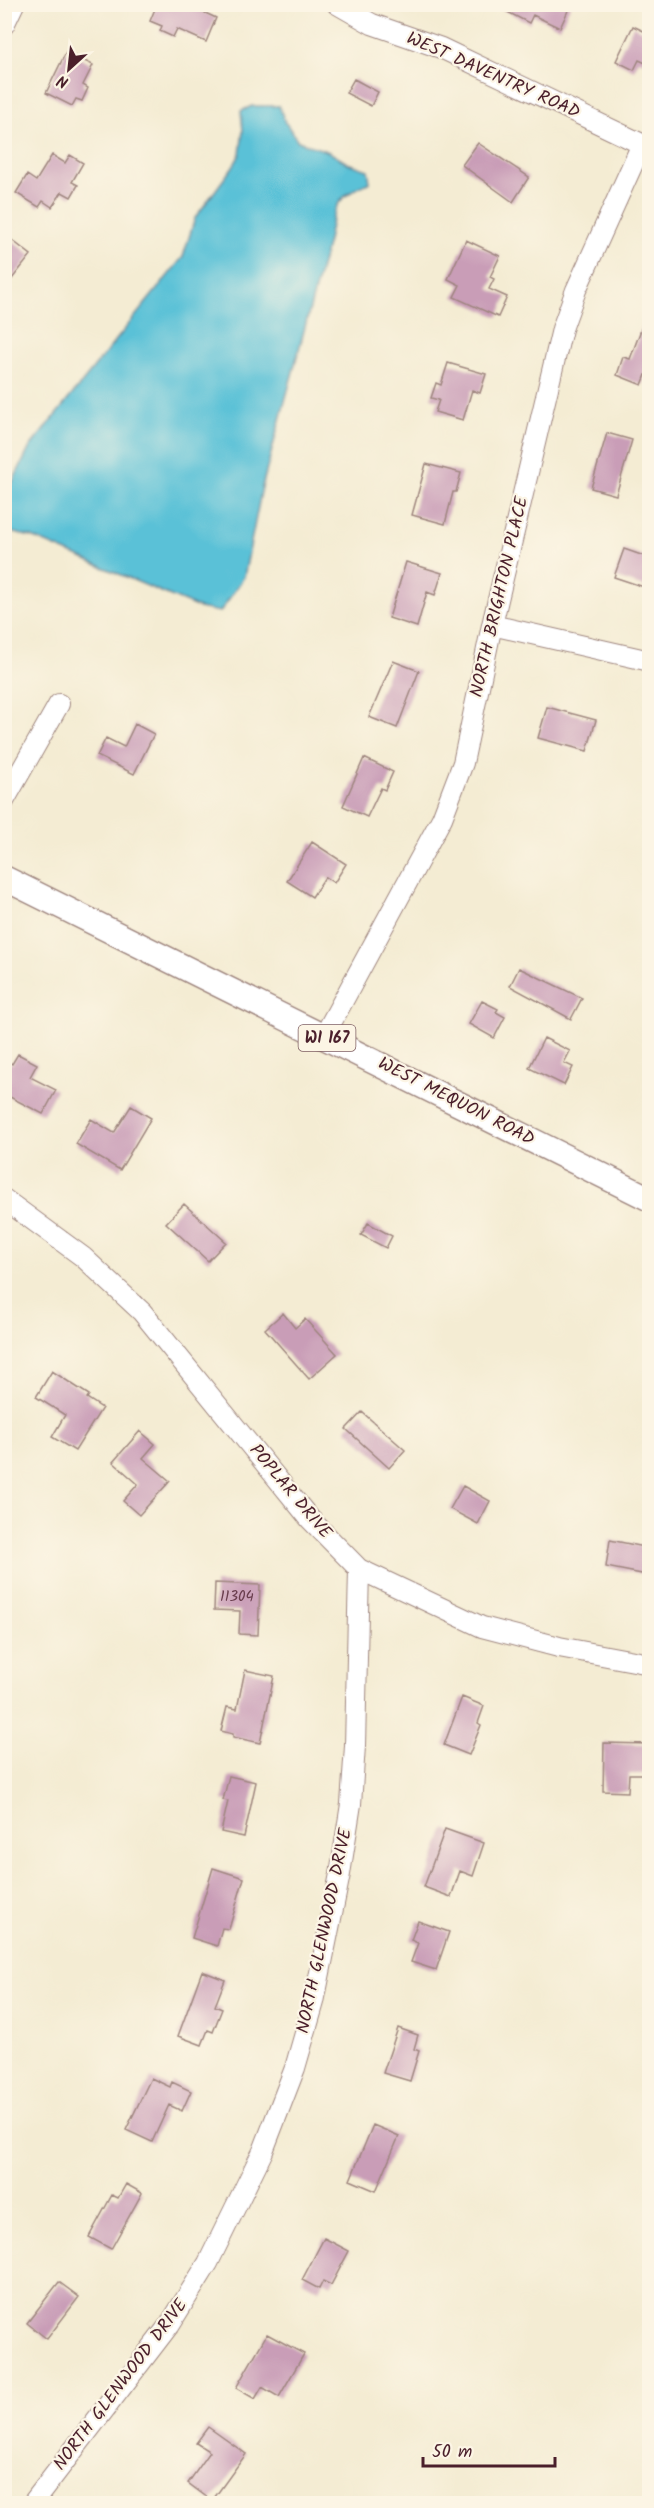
<svg xmlns="http://www.w3.org/2000/svg" width="654" height="2508" font-family="Kalam,sans-serif">
<style>
.water{fill:#5ac1d7;stroke:#527081;stroke-width:1.5}
.building{fill:#c99db7}
.lines{fill:none;stroke-linecap:round;stroke-linejoin:round}
.minor-casing{stroke:#9f867f;stroke-width:22}
.major-casing{stroke:#9f867f;stroke-width:27}
.minor{stroke:#fff;stroke-width:20}
.major{stroke:#fff;stroke-width:24}
.labels{text-anchor:middle;dominant-baseline:central;stroke-width:4.5;stroke-linejoin:round;paint-order:stroke}
.number-label{font-size:15px;fill:#6a3e4e}
.shield{fill:#fcf5e5;stroke:#7f5f63;stroke-width:1.5}
.shield-label{font-size:16px;font-weight:bold;fill:#4a1f2b}
.street-label{font-size:18px;fill:#4a1f2b;stroke:#fcf5e5}
</style>
<rect width="100%" height="100%" fill="#fcf5e5"/>
<filter id="ink" filterUnits="userSpaceOnUse"><feTurbulence type="fractalNoise" baseFrequency=".0167" numOctaves="2"/><feDisplacementMap in="SourceGraphic" scale="12" xChannelSelector="R" yChannelSelector="G"/><feConvolveMatrix kernelMatrix="1 2 1 2 8 2 1 2 1" color-interpolation-filters="sRGB"/></filter>
<filter id="wash" filterUnits="userSpaceOnUse"><feTurbulence type="fractalNoise" baseFrequency=".008" numOctaves="4" result="noise"/><feDisplacementMap in="SourceGraphic" scale="24" xChannelSelector="R" yChannelSelector="G"/><feGaussianBlur stdDeviation="1.35" result="paint"/><feColorMatrix in="noise" values="0 0 0 0 0 0 0 0 0 0 0 0 0 0 0 0 0 1.4 0 .05"/><feComposite in="paint" operator="in"/></filter>
<g filter="url(#wash)">
<rect width="100%" height="100%" fill="#f4ecd3"/>
<!-- water -->
<path class="water" d="M252,106H279L285,122L298,141L329,152L347,163L368,170L370,182C336,197 334,205 328,241L262,487L244,577L220,612L199,608L32,537L5,531V491L11,485L30,447L183,257L195,218L234,165L240,154L243,131L241,111Z"/>
<g id="blocks">
<!-- building -->
<path class="building" d="M157,4H186L216,18L206,42L177,29L173,37L160,31L162,26L150,21Z
M492,4H571L560,28L533,15L529,23Z
M633,26L650,34V65L639,60L634,70L616,61Z
M66,52L93,65L83,85L88,88L82,101L76,99L72,106L46,93Z
M354,79L378,92L371,106L346,93Z
M478,143L529,177L513,202L462,165Z
M52,155L65,163L70,155L83,163L72,182L78,185L71,197L62,192L52,207L43,201L39,207L16,193L27,175L36,181Z
M4,234L31,255L4,289Z
M466,240L500,256L490,277L494,279L489,289L507,297L498,317L454,297L460,285L448,279Z
M648,311L650,376L646,375L642,385L617,375L623,357L630,359Z
M448,363L486,374L480,393L472,390L463,420L435,412L439,400L431,398L436,383L441,385Z
M607,433L632,440L616,495L591,488Z
M426,464L461,473L456,492H453L445,524L412,515Z
M624,549L650,558V589L614,577Z
M406,562L442,573L435,595L427,592L417,627L389,618Z
M393,661L419,671L397,728L369,717Z
M547,707L596,720L587,751L538,738Z
M135,724L154,734L134,774L97,756L106,738L124,747Z
M364,758L393,772L385,790L381,788L367,817L343,806Z
M312,842L346,864L334,883L325,877L312,897L287,881Z
M519,968L582,998L571,1019L510,986Z
M482,1001L498,1009L496,1012L505,1017L494,1038L469,1024Z
M544,1038L570,1051L564,1063L573,1067L564,1085L529,1068Z
M18,1054L37,1064L30,1077L56,1090L43,1114L4,1094V1059L12,1064Z
M131,1106L151,1118L120,1170L76,1144L91,1119L114,1133Z
M184,1204L226,1242L208,1261L166,1223Z
M368,1223L392,1236L386,1248L361,1235Z
M283,1313L295,1328L305,1319L337,1354L309,1379L265,1329Z
M52,1371L89,1395L87,1398L102,1408L75,1451L52,1437L65,1415L36,1397Z
M362,1412L405,1450L389,1468L346,1429Z
M140,1431L155,1444L143,1458L170,1481L139,1515L123,1501L138,1484L113,1462Z
M463,1486L490,1501L478,1524L450,1509Z
M610,1540L650,1548L647,1575L606,1567Z
M215,1583L260,1585L258,1635L239,1634L240,1611L214,1610Z
M245,1670L274,1676L260,1743L233,1737V1734L221,1731L227,1707L237,1709Z
M462,1697L484,1706L478,1723L481,1725L469,1755L444,1745Z
M604,1743L650,1744V1774H629L628,1792L603,1791Z
M229,1776L256,1782L244,1837L221,1832L228,1801L223,1800Z
M445,1829L484,1843L473,1876L460,1871L451,1897L424,1887Z
M213,1868L244,1878L229,1929L222,1928L217,1946L192,1938Z
M418,1921L449,1932L436,1970L411,1962L418,1943L411,1940Z
M202,1971L225,1980L215,2006L222,2009L213,2032L208,2030L202,2045L178,2036Z
M398,2028L418,2035L414,2049L419,2051L410,2081L383,2073Z
M151,2078L170,2087L172,2082L191,2091L182,2111L169,2105L152,2142L126,2130Z
M373,2125L399,2136L376,2191L350,2180Z
M126,2184L142,2193L111,2249L89,2237L112,2195L118,2198Z
M324,2238L349,2251L331,2285L323,2281L319,2289L302,2280Z
M59,2282L79,2297L47,2339L27,2323Z
M267,2334L304,2354L279,2397L262,2387L255,2399L236,2388Z
M208,2427L246,2454L212,2501L188,2483L210,2452L196,2443Z"/>
</g>
</g>
<g filter="url(#ink)">
<use href="#blocks" fill-opacity="0" stroke="#9f867f" stroke-width="1.5"/>
<g class="lines">
<defs>
<path id="minor" d="M337,4L372,24L441,48L650,148
M4,25L14,4
M492,625L650,661
M4,801L59,704
M324,1036L442,818L463,763L492,625L562,329L576,290L642,144
M4,1199L83,1257L142,1312L310,1519L359,1569L482,1627L559,1647L650,1664
M32,2504L170,2324L208,2263L263,2151L295,2068L314,2002L340,1874L351,1804L355,1746L359,1569"/>
<path id="major" d="M4,878L650,1199"/>
</defs>
<!-- minor casing -->
<use href="#minor" class="minor-casing"/>
<!-- major casing -->
<use href="#major" class="major-casing"/>
<!-- minor -->
<use href="#minor" class="minor"/>
<!-- major -->
<use href="#major" class="major"/>
</g>
</g>
<g class="labels">
<!-- number labels -->
<g class="number-label">
<text x="237" y="1597">11304</text>
</g>
<!-- shield labels -->
<rect class="shield" x="298.5" y="1025" width="57" height="26" rx="4.5"/>
<g class="shield-label">
<text x="327" y="1038">WI 167</text>
</g>
<!-- street labels -->
<g class="street-label">
<text transform="translate(493 76) rotate(24)">WEST DAVENTRY ROAD</text>
<text transform="translate(500 597) rotate(-77)">NORTH BRIGHTON PLACE</text>
<text transform="translate(456 1102) rotate(27)">WEST MEQUON ROAD</text>
<text transform="translate(290 1492) rotate(50)">POPLAR DRIVE</text>
<text transform="translate(325 1931) rotate(-78)">NORTH GLENWOOD DRIVE</text>
<text transform="translate(121 2385) rotate(-53)">NORTH GLENWOOD DRIVE</text>
</g>
</g>
<!-- margin -->
<rect width="654" height="2508" fill="none" stroke="#fcf5e5" stroke-width="24"/>
<!-- north arrow -->
<g transform="translate(69 69) rotate(207)" stroke="#fcf5e5" stroke-width="4.5" paint-order="stroke">
<path d="M0-4.5L10 22L0 15L-10 22Z" fill="#4a1f2b"/>
<text y="-9" font-size="16" font-weight="bold" text-anchor="middle" fill="#4a1f2b">N</text>
</g>
<!-- scale -->
<path d="M423 2457v9h132v-9" fill="none" stroke="#4a1f2b" stroke-width="3"/>
<text x="432" y="2457" font-size="18" fill="#4a1f2b" stroke="#fcf5e5" stroke-width="4.5" paint-order="stroke">50 m</text>
</svg>
